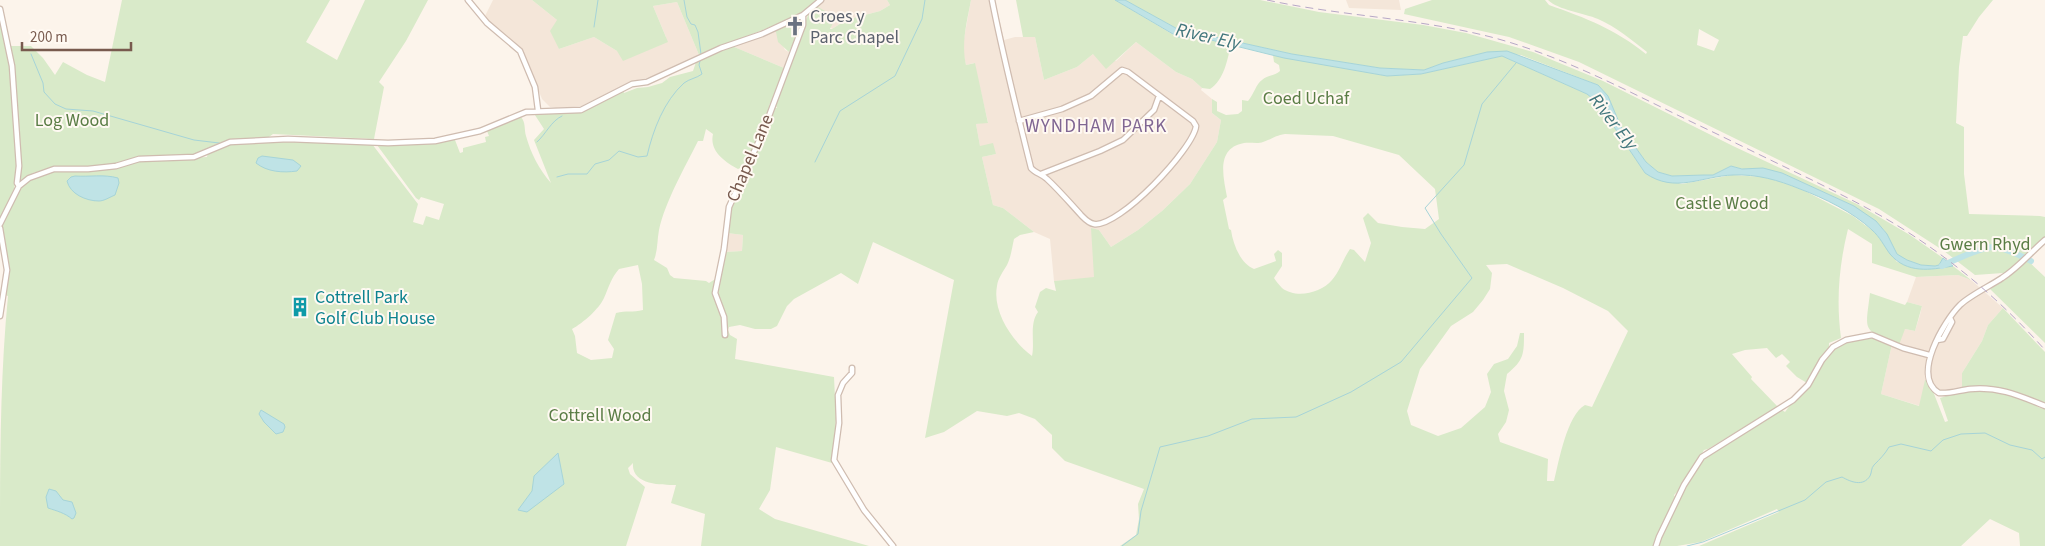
<svg xmlns="http://www.w3.org/2000/svg" width="2045" height="546" font-family="'Source Sans 3',sans-serif">
<style>
.residential{fill:#f4e6d9}
.green{fill:#d9eac9;fill-rule:evenodd}
.water{fill:#bfe3e6;stroke:#a6d4d8}
.lines{fill:none;stroke-linecap:round;stroke-linejoin:round}
.stream{stroke:#a6d4d8;stroke-width:1}
.river{stroke:#bfe3e6;stroke-width:6}
.minor-casing{stroke:#cfbcb0;stroke-width:7}
.minor{stroke:#fff;stroke-width:4.5}
.rail{stroke:#b7a8c7;stroke-width:1;stroke-dasharray:8 5;stroke-linecap:butt}
.labels{text-anchor:middle;dominant-baseline:central;stroke-width:4;stroke-linejoin:round;paint-order:stroke}
.worship-label{font-size:18px;fill:#5b616d;stroke:#fff9f2;text-anchor:start}
.park-label{font-size:18px;fill:#5a7d45;stroke:#fff9f2}
.street-label{font-size:18px;fill:#785a4e;stroke:#fff9f2}
.culture-label{font-size:18px;fill:#0d838f;stroke:#fff9f2;text-anchor:start}
.water-label{font-size:19px;font-style:italic;fill:#41767c;stroke:#fff9f2}
.neighbourhood-label{font-size:19px;letter-spacing:1px;fill:#806693;stroke:#fff9f2}
</style>
<rect width="100%" height="100%" fill="#fcf4eb"/>
<!-- residential -->
<path class="residential" d="M493,0H532L557,20L559,49L594,37L617,51L666,37L653,6L677,2L699,55L651,77L629,82L582,106L556,108L550,107L542,99L523,52L484,18Z
M823,0H887L890,5L880,11L846,20L832,29L817,6Z
M971,0H995L1004,40L1015,37H1035L1044,80L1077,67L1093,54L1116,61L1136,42L1176,72L1192,79L1202,88L1201,90L1212,99V113L1221,120L1217,142L1190,184L1162,211L1138,230L1111,247L1099,230L1094,278L1054,281L1050,239L1034,232L1003,208L993,205L982,157L996,154L980,146L976,124L988,122L974,63L966,65L964,56L963,44Z
M1346,0H1399L1401,10L1349,8Z
M773,30L776,31L785,50L789,52L784,68L732,46Z
M727,233L743,235L742,251L725,252Z
M1958,275L1971,280L2003,308L1988,325L1982,341L1962,373V389L1945,392L1936,389L1920,406L1881,394L1892,344L1905,329L1915,331L1920,315L1922,306L1907,302L1916,277Z"/>
<!-- green -->
<path class="green" d="M122,0H330L306,42L337,60L365,0H428L406,41L379,82L384,87L374,139L273,134L266,139L222,142L191,155L85,168L54,167L33,173L21,182L19,181C23,151 17,122 15,92C14,77 13,62 10,46H31L43,58L55,75L63,62L87,75L105,82Z
M532,0H818L798,16L699,55L677,2L653,6L668,42L623,61L617,51L594,37L559,49L550,31L557,20Z
M887,0H971C967,22 961,43 966,65L975,63L988,123L976,124L980,146L993,143L996,154L982,157L993,205L1003,208L1034,232L1020,235L1014,239C1012,248 1011,257 1007,265C1003,272 998,278 997,286C992,312 1013,342 1032,356C1035,342 1029,324 1038,312L1035,307L1040,292L1046,288L1056,291L1054,281L1094,277L1091,228L1099,230L1111,247L1138,230L1162,211L1190,184L1217,142L1221,120L1212,113V99L1217,102V111L1226,115L1238,114L1242,111V100L1248,101C1254,94 1256,84 1262,80C1267,75 1275,76 1280,71L1279,65L1274,62L1273,55L1387,76L1421,74L1502,56L1587,94L1598,103L1645,173L1682,184L1732,175L1763,177L1779,181L1805,191L1853,216L1877,234L1897,262L1936,269L1953,266L1971,280L1958,275L1916,277L1872,263V244L1848,229C1839,265 1836,301 1841,338L1829,343V349L1807,383L1797,377L1786,366L1790,362L1782,354L1776,358L1767,348L1745,350L1732,354L1752,377L1751,379L1778,407L1708,449L1704,450L1681,488L1674,495L1675,497L1653,546H1120L1136,535L1139,519L1138,504L1144,489L1065,461L1052,448V435L1035,419L1019,413L1007,416L977,411L944,432L925,438L954,280L873,242L858,284L841,273L794,299L787,306L777,326L771,329H755L740,325L729,327L728,330L730,335L737,339L735,359L834,377L836,419L832,463L776,447L770,490L759,509L775,519L869,546H701L705,514L671,503L676,485C661,485 631,485 633,463L628,468L630,474L645,487L626,546H0C0,463 0,378 8,296L5,295L9,262L3,240L2,225L18,189L29,180L59,170H89L140,161L207,157L208,152L230,144L255,143L296,141L372,144L418,204L413,222L423,225L426,216L439,220L444,204L421,197L419,200L416,198L377,145L455,140L460,153L463,152V148L486,142L485,137L489,136L487,131L518,116L521,117C526,123 524,129 526,136C531,154 539,169 551,183L534,140L544,129L533,112L556,111L567,113L587,109L623,90L624,93L637,88L648,87L662,83L670,77L693,71L696,62L732,46L784,68L772,102L769,105L770,106L761,134L745,166L738,169C725,162 709,151 713,134L706,129L703,141H698C685,167 665,202 659,230C657,240 658,250 654,260L667,268L670,275L674,278L706,281L709,283L720,276L725,252L742,251L743,235L727,233L730,207L774,108H777L775,104L808,15L816,6L836,17L830,29H832L846,20L880,11L890,5ZM1285,134L1333,136L1399,155L1435,189L1439,219L1425,229L1402,227L1378,223L1368,213L1363,218L1371,243L1365,262L1354,250L1350,249C1343,259 1340,271 1332,280C1321,293 1296,299 1282,288C1279,285 1276,281 1274,278L1282,266V253L1278,250L1274,254L1276,261L1254,269C1240,263 1233,244 1231,230L1229,229L1223,200L1227,197C1223,176 1216,148 1244,143C1250,142 1258,144 1263,142C1272,139 1274,136 1285,134ZM1507,264L1563,288L1608,311L1628,331L1592,407L1585,405C1567,415 1559,461 1554,481H1547L1548,459L1500,442L1498,434L1506,422L1509,410L1504,391L1507,374C1524,360 1524,354 1524,333H1520L1517,346L1508,359L1494,364L1487,374L1491,392L1485,407L1461,428L1438,436L1411,425L1407,411L1420,369L1451,326L1473,312L1483,300L1490,289L1492,273L1486,265ZM638,265L642,284L643,310C633,313 626,310 616,313L608,340L614,349L612,358L591,360L577,353L575,336L572,329C583,323 599,309 604,298C609,287 611,278 619,269Z
M1016,0H1115L1177,37L1203,38L1231,45C1227,61 1224,80 1210,89L1202,88L1192,79L1176,72L1136,42L1106,69L1093,54L1077,67L1044,80L1035,37H1023Z
M1125,0H1260L1319,12L1423,25L1466,33L1533,52L1603,81L1733,146L1857,204L1910,235L1943,258L1939,265L1935,266L1921,265L1907,260L1897,255L1884,230L1854,206L1782,173L1743,169L1731,166L1713,175H1704L1672,176L1658,172L1646,162L1621,127L1608,96L1598,85L1521,55L1487,52L1443,63L1424,70L1380,68L1292,54L1202,34L1183,32Z
M1432,0H1545L1549,5C1586,18 1615,29 1646,54L1647,52C1632,40 1616,27 1598,19C1584,13 1558,10 1548,0H1993L1979,17L1967,36H1963L1959,67L1956,123L1964,127V174L1969,214L2040,216L2045,217V237L2005,274L2003,273L1975,275L1944,251L1879,209L1579,62L1509,37L1404,14L1405,9ZM1699,29L1719,40L1714,51L1697,45Z
M0,16L9,62L17,167L14,189L0,218Z
M793,22V28L800,29L789,52L778,42L776,32L773,30Z
M2026,259L2045,277V343L1990,289L2005,280Z
M1870,293L1905,305L1907,302L1922,306L1915,331L1905,329L1899,345C1862,328 1865,334 1870,293Z
M2003,308L2045,352V403L2008,390L1962,389V373L1982,341L1988,325Z
M1861,337H1875L1892,344L1881,394L1919,406L1925,380L1929,381L1945,422L1948,421L1940,398C1968,388 1997,390 2024,399C2032,402 2037,408 2045,409V546H2020L2019,533L1990,519L1961,546H1699L1779,512L1777,509L1701,542L1677,546H1658L1673,512L1699,464L1718,446L1782,410L1785,412L1832,349L1844,343Z"/>
<!-- water -->
<path class="water" d="M1115,0H1125L1183,32L1202,34L1292,54L1380,68L1424,70L1443,63L1487,52L1507,51L1598,85L1608,96L1621,127L1646,162L1658,172L1672,176L1704,175H1713L1731,166L1742,169L1763,168L1782,173L1854,206L1876,221L1887,234L1897,254L1907,260L1921,265L1935,266L1939,265L1943,258L1953,266C1930,270 1907,274 1890,254C1884,246 1880,237 1872,230C1853,212 1824,198 1800,189C1778,180 1757,174 1733,175C1702,176 1675,194 1645,173L1598,103L1587,94L1502,56L1421,74L1387,76L1284,58L1203,38L1178,37Z
M262,156L293,160L301,166L297,171C283,173 267,172 256,163L258,158Z
M75,176C89,177 104,174 118,178L119,183L115,195C110,197 104,201 99,201C86,201 70,194 67,181L71,177Z
M261,410L284,424L285,427L283,432L276,434L264,422L259,414Z
M558,453L564,484L527,512L518,510L532,491L534,476Z
M49,489L56,491L63,500L72,502L76,513L74,518L72,519C65,513 57,511 48,508L46,497Z"/>
<g class="lines">
<!-- stream -->
<path class="stream" d="M684,0L687,17L691,24L695,25L698,32L701,54
M594,27L598,0
M31,54L43,83L44,92L55,104L66,109L93,111L194,140L219,143
M537,142C546,134 551,121 562,116
M815,162L840,111L895,76L922,19L925,0
M557,177L568,174H587L595,164L609,160L619,151L638,157L647,156C653,130 664,101 684,83C689,79 697,78 702,74L699,65L700,61
M1122,546L1138,534L1141,511L1160,447L1208,436L1252,419L1296,417L1351,392L1401,362L1472,278L1441,234L1425,208L1464,165L1482,104L1516,63
M1687,546L1703,542L1805,500L1826,482L1842,477C1851,482 1863,487 1870,476C1872,472 1871,468 1874,465C1880,459 1885,454 1889,447L1901,444L1931,451L1943,440L1961,434L1985,433L2010,445L2032,450L2042,459L2045,457"/>
<!-- river -->
<path class="river" d="M1942,266C1952,261 1984,246 1994,247C2002,247 2024,257 2031,261"/>
<defs>
<path id="minor" d="M468,0L487,23L520,51L535,87L538,110
M992,0C1003,56 1017,112 1031,168C1035,173 1042,174 1047,179C1059,190 1070,203 1081,215C1085,219 1088,223 1094,224C1119,228 1194,148 1196,126L1193,121L1128,72L1122,70L1091,96L1062,109L1019,121
M0,9L12,66L19,166L17,183L19,186
M1041,174L1100,151L1123,140L1154,110L1159,96
M0,224L19,186L29,178L54,169H88L116,166L139,159L194,157L230,142L288,139L388,143L435,141L480,131L526,112L581,110L632,84L647,82L721,48L762,34L803,15L821,0
M0,228L7,270L0,316
M2045,240C2031,252 2018,268 2002,278C1990,286 1969,296 1960,305C1944,321 1911,376 1939,393C1950,394 1960,390 1970,389C1998,386 2020,396 2045,406
M725,335L724,317L715,293L724,249L729,207L763,132L803,25V15
M1937,340L1943,339L1952,322L1950,318
M852,368V373L843,383L838,395L839,423L834,460L864,510L893,546
M1656,546L1659,537L1684,485L1702,457L1793,400L1808,385L1822,360L1833,347L1846,340L1872,335L1903,348L1929,355"/>
</defs>
<!-- minor casing -->
<use href="#minor" class="minor-casing"/>
<!-- minor -->
<use href="#minor" class="minor"/>
<!-- rail -->
<path class="rail" d="M1267,0C1341,16 1417,18 1491,37C1563,56 1629,92 1696,124C1734,142 1772,161 1810,179C1842,195 1875,211 1906,231C1958,264 2004,304 2045,350"/>
</g>
<!-- icons -->
<defs>
<symbol id="church-bare" viewBox="-9 -9 18 18"><path d="M-1.2-6h2.4v3.5h3.3v2.4h-3.3V6h-2.4V-.1h-3.3v-2.4h3.3Z" fill="#6b7280" stroke="#fff9f2" stroke-width="2.5" paint-order="stroke"/></symbol>
<symbol id="building-bare" viewBox="-9 -9 18 18"><path d="M-4-6H4V6H1V3H-1V6H-4ZM-2.5-4.3h1.7v1.8h-1.7ZM.8-4.3h1.7v1.8H.8ZM-2.5-1h1.7V.8h-1.7ZM.8-1h1.7V.8H.8Z" fill="#0f9aa8" stroke="#fff9f2" stroke-width="2.5" paint-order="stroke"/></symbol>
</defs>
<g fill-rule="evenodd">
<use href="#church-bare" x="781" y="12" width="28" height="28"/>
<use href="#building-bare" x="286" y="293" width="28" height="28"/>
</g>
<g class="labels">
<!-- worship labels -->
<g class="worship-label">
<text x="810" y="16">Croes y<tspan x="810" dy="21">Parc Chapel</tspan></text>
</g>
<!-- park labels -->
<g class="park-label">
<text x="1306" y="98">Coed Uchaf</text>
<text x="72" y="120">Log Wood</text>
<text x="1722" y="203">Castle Wood</text>
<text x="1985" y="244">Gwern Rhyd</text>
<text x="600" y="415">Cottrell Wood</text>
</g>
<!-- street labels -->
<g class="street-label">
<text transform="translate(750 158) rotate(-67)">Chapel Lane</text>
</g>
<!-- culture labels -->
<g class="culture-label">
<text x="315" y="297">Cottrell Park<tspan x="315" dy="21">Golf Club House</tspan></text>
</g>
<!-- water labels -->
<g class="water-label">
<text transform="translate(1208 37) rotate(13)">River Ely</text>
<text transform="translate(1613 122) rotate(52)">River Ely</text>
</g>
<!-- neighbourhood labels -->
<g class="neighbourhood-label">
<text x="1096" y="126">WYNDHAM PARK</text>
</g>
</g>
<!-- scale -->
<path d="M22 42v8h109v-8" fill="none" stroke="#785a4e" stroke-width="2.5"/>
<text x="30" y="42" font-size="15" fill="#785a4e" stroke="#fff9f2" stroke-width="4" paint-order="stroke">200 m</text>
</svg>
